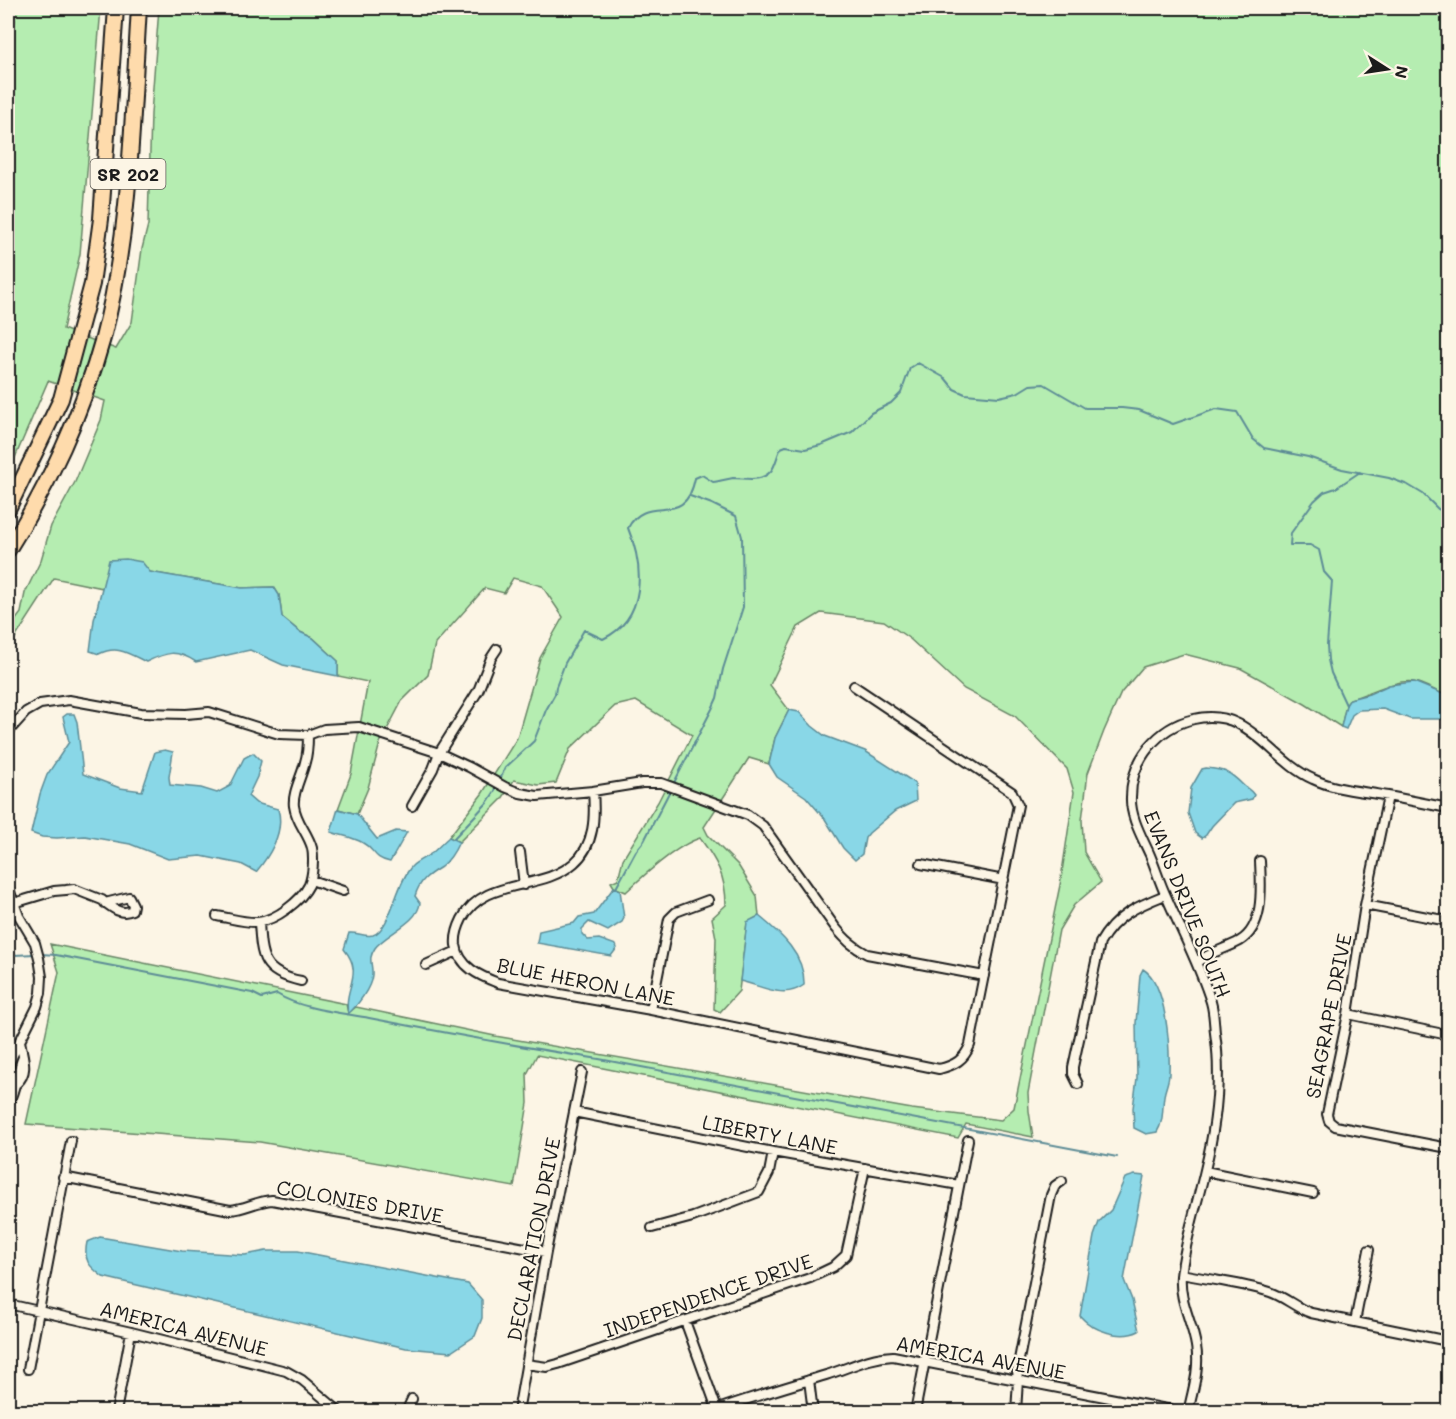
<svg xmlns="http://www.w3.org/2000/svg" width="1456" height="1419" font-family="Mali,sans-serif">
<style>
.green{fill:#b5edb1;stroke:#688466;stroke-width:1.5}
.water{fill:#89d7e7;stroke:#5d8c96;stroke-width:1.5}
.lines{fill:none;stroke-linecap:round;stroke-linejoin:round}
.stream{stroke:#5d8c96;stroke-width:2}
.minor-casing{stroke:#1c1c1c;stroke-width:12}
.motorway-casing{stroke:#1c1c1c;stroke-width:18}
.minor{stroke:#fcf5e5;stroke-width:8}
.motorway{stroke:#fedbac;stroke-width:14}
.labels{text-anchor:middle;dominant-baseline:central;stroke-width:4.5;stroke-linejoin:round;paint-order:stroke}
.shield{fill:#fcf5e5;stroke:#5f5d58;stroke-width:1.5}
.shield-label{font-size:18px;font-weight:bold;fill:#1c1c1c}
.street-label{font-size:20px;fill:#1c1c1c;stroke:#fcf5e5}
</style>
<rect width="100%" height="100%" fill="#fcf5e5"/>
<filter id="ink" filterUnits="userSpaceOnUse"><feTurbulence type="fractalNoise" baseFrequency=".0167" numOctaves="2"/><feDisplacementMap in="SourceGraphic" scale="12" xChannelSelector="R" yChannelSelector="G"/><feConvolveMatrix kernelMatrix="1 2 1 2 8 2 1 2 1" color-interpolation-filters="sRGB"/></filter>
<g filter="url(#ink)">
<!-- green -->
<path class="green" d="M12,8H101L80,254L63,329L116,349L132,322L142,249L148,225L151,114L159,8H1448V696C1438,693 1423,683 1414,682C1395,679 1369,694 1350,699L1346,705L1341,727L1305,704L1240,668L1184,654L1143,667L1121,693L1104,731L1088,773L1082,820L1084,852L1101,882L1074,905L1059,930L1028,1093L1029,1111L1033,1137L966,1124L958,1138L537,1055L527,1074L528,1103L514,1187L260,1142L26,1124L59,972L50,944L346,1004L348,1013L356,1007L495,1036L912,1109L1001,1120L1014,1108L1060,885L1074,792L1067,769L1015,716L964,689L910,639L884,621L821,613L798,627L770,685L789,710L775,738L769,764L749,758L704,827L708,835L738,865L757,896L759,916L747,923L739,991L720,1012L714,1009L716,938L712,918L726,905C726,876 716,860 700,838C677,845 644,875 626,892L614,887L611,882L618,879L623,859L658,802L692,735L636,701L615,706L570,749L556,783L538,785L514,780L502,799L459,842L449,837L482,794L517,738L540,658L563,617L542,586L513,578L504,593L485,588L435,644L428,675L402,701L380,743L368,788L357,814L338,809L351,774L368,682L338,676V661L313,638L300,632L282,617L279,595L274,587L242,588L149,572L110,560L103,588L54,578L8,649V630L21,613L25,593L41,560L51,526L75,482L101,420L105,401L48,381L8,474V59L15,20L9,10Z"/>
<!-- water -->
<path class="water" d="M126,559L142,562L150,572L242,588L274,587L279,595L282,617L300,632L313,638L338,661V676L283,665L250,650L196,662C176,649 167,652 146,662C128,653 117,645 99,654L90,651L94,620L109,560Z
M1414,682L1448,696V721L1441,719H1410L1383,709L1359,710L1352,715L1346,729L1341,727L1346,705L1350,699L1369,694L1389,685Z
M789,710L799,712L812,726L825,736L865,751L915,783L916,801L895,811L869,833L865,838L862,854L855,860L843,848L825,819L806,797L777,777L769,764L775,738Z
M67,714H74L77,722L83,774L120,788L142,791L155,752L165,750L173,752L169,777L170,785L201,788L217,793L230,786L244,758L253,753L261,761L257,777L248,796L256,803L278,809C285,832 270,855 256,872L241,864L201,856L168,859L130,844L85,836L57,838L42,837L31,833L40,794L47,775L69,742L63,717Z
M1206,768C1225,770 1229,771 1243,785C1247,789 1251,790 1254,795L1252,799L1234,803L1212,826L1206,835L1202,838L1195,833L1188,813L1191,788L1202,769Z
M338,809L357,814L377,839L396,831L407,832L390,862C372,858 376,850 363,843C353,837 342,836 331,832Z
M449,837L459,842C455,851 449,861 441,867C428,875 420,880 415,896L420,903C418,923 385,934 375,948C367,960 373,963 372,975C371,988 357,1006 348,1014C343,986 365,975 344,949L349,933C357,932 365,937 373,935C391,929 396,883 412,866C417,861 425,858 432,853C438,848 443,842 449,837Z
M614,887L620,890L624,918L622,922L608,931L589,922L582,929V934L588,940L599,939L616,945L617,948L611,956L537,943L539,931L574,923L579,917L594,914Z
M759,916C781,934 805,955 804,985C784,1000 762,986 740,981L747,922Z
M1143,969C1167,983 1170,1048 1169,1074C1169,1081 1165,1089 1164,1096C1162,1109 1164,1121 1157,1132L1146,1134L1134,1128L1133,1108L1137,1078L1136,1023L1140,975Z
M1135,1175L1144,1176L1124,1280L1132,1300L1139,1331C1121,1340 1093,1331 1080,1316L1094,1236L1099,1222L1111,1210L1125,1178Z
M100,1237L182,1251L245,1255L266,1251H298L468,1284L482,1300V1318L475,1336L451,1352L406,1348L103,1277C89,1266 83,1261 87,1242Z"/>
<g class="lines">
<!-- stream -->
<path class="stream" d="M1346,705L1331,673L1328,660L1327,645L1332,581L1324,572L1319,550L1310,545H1290L1291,533L1314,501L1324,492L1336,488L1360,472
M454,838L487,803L495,791L505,768L534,741L546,710L555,694L556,687L565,663L584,630L603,639C647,618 644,567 628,528C647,491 685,531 695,478L702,475L713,482C720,481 727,479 733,478C746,478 760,483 771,471C776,465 777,455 781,448L786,446L805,449L821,445L852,432L871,413L891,403L901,393L910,368L918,363L945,378L954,389L965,394L999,397L1017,393L1030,385L1044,384L1085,408H1122L1139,410L1173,424L1216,409L1237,412L1253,439L1264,448L1308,457L1342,469L1389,478L1408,485L1423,494L1438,509L1448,513
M616,888L636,851L644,841L712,709L717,698L723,669L743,607L742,537L736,516L712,504L690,496
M41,954L56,955L252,993L262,998L277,994C300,1009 342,1013 369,1018C446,1033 522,1047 599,1059L1117,1157
M14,955L35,954"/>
<defs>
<path id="minor" d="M8,732L26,712L40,704L69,700L141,713L186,714L209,712L279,734L308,735L324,729L359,727L439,753L469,767L505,787L520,793L537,796L593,791L642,783H661L748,815L763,826L835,927C845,939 853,947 867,954L984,976
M593,791C595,816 595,845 574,863C541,892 484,877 462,919C458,927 455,936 456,945C459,967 480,976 498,983L651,1010L939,1069C955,1065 964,1060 970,1045L1018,805L1012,792L854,686
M1388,796L1365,905L1348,1014L1327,1114L1329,1121L1335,1126L1448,1148
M412,806L433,769L439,753L478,691L491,658L497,649
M520,852L524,885
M921,864L1004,880
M311,880L343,891
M8,887L19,916L35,943L39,958L42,977L41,993L37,1007L8,1065
M14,903L54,891L66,890L74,889L102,900C111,907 121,916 132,910L133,905L129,897L105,903
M1365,905L1448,921
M217,916C230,918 245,923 258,922C276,920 301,901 309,885C313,875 314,858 312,848C308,833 296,822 294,806C292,793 302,776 305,762C308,753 308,744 308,735
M259,922C261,957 262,973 301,981
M1197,962C1210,952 1226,949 1240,941C1265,926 1261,886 1260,861
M426,965L457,951
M651,1010L669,919L676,912L708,900
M1348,1014L1448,1035
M17,1083C30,1071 22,1056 20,1040
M1078,1084L1073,1074V1067L1100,943C1115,916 1137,906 1165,895
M8,1104C17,1087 16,1073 23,1057
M574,1112L773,1152L959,1185
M1205,1171L1313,1193
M63,1177L230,1210C245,1209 257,1201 272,1200L546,1252
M652,1228L693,1217L759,1192L769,1173L773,1152
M1182,1274C1210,1280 1241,1283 1270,1292C1285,1297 1296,1308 1311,1313L1448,1341
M8,1304L131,1332L286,1371L302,1380L340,1412
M685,1321L717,1409
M1355,1322L1369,1250
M526,1364L547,1367L558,1364L810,1278L833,1267L846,1255L865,1168
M28,1369L71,1141
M809,1380L813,1412
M116,1412L131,1332
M406,1412L412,1399
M518,1412L546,1252L582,1072
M710,1412C748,1398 787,1387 826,1375C849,1368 868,1357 893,1356L1182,1412
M915,1412L968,1140
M1016,1412L1018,1380L1017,1370L1051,1195L1055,1186L1062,1181
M1188,1412C1193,1390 1200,1368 1196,1346C1192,1321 1179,1301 1181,1276C1185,1240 1197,1205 1205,1170C1216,1125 1222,1079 1215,1033C1214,1023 1214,1012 1211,1002C1200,966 1182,933 1167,898C1160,884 1156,869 1150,855C1142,837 1130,817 1131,797C1131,760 1158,727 1194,719C1249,706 1270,760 1313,779C1336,790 1363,791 1388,796C1408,800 1428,804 1448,808"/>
<path id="motorway" d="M8,509L61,399L92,284L101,219L116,8
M8,550C48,487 83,411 103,338C131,232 132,117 139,8"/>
</defs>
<!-- minor casing -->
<use href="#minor" class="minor-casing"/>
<!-- motorway casing -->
<use href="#motorway" class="motorway-casing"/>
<!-- minor -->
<use href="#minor" class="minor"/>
<!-- motorway -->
<use href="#motorway" class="motorway"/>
</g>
</g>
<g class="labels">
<!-- shield labels -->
<rect class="shield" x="90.5" y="159" width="75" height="30" rx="4.5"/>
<g class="shield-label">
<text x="128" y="174">SR 202</text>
</g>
<!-- street labels -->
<g class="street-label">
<text transform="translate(1188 904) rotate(68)">EVANS DRIVE SOUTH</text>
<text transform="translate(586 981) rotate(11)">BLUE HERON LANE</text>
<text transform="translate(1328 1016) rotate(-79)">SEAGRAPE DRIVE</text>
<text transform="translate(770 1134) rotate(11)">LIBERTY LANE</text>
<text transform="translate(360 1201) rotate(10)">COLONIES DRIVE</text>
<text transform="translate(533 1239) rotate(-79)">DECLARATION DRIVE</text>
<text transform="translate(708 1295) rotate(-19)">INDEPENDENCE DRIVE</text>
<text transform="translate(184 1328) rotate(14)">AMERICA AVENUE</text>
<text transform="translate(981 1357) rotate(10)">AMERICA AVENUE</text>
</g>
</g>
<!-- margin -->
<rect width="1456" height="1419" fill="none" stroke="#fcf5e5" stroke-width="30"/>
<rect x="15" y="15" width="1426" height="1389" fill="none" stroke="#1c1c1c" stroke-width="2" filter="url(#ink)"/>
<!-- north arrow -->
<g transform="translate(1387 69) rotate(102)" stroke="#fcf5e5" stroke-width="4.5" paint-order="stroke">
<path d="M0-4.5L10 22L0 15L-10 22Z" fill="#1c1c1c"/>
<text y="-9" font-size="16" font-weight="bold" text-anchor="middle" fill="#1c1c1c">N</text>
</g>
</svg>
